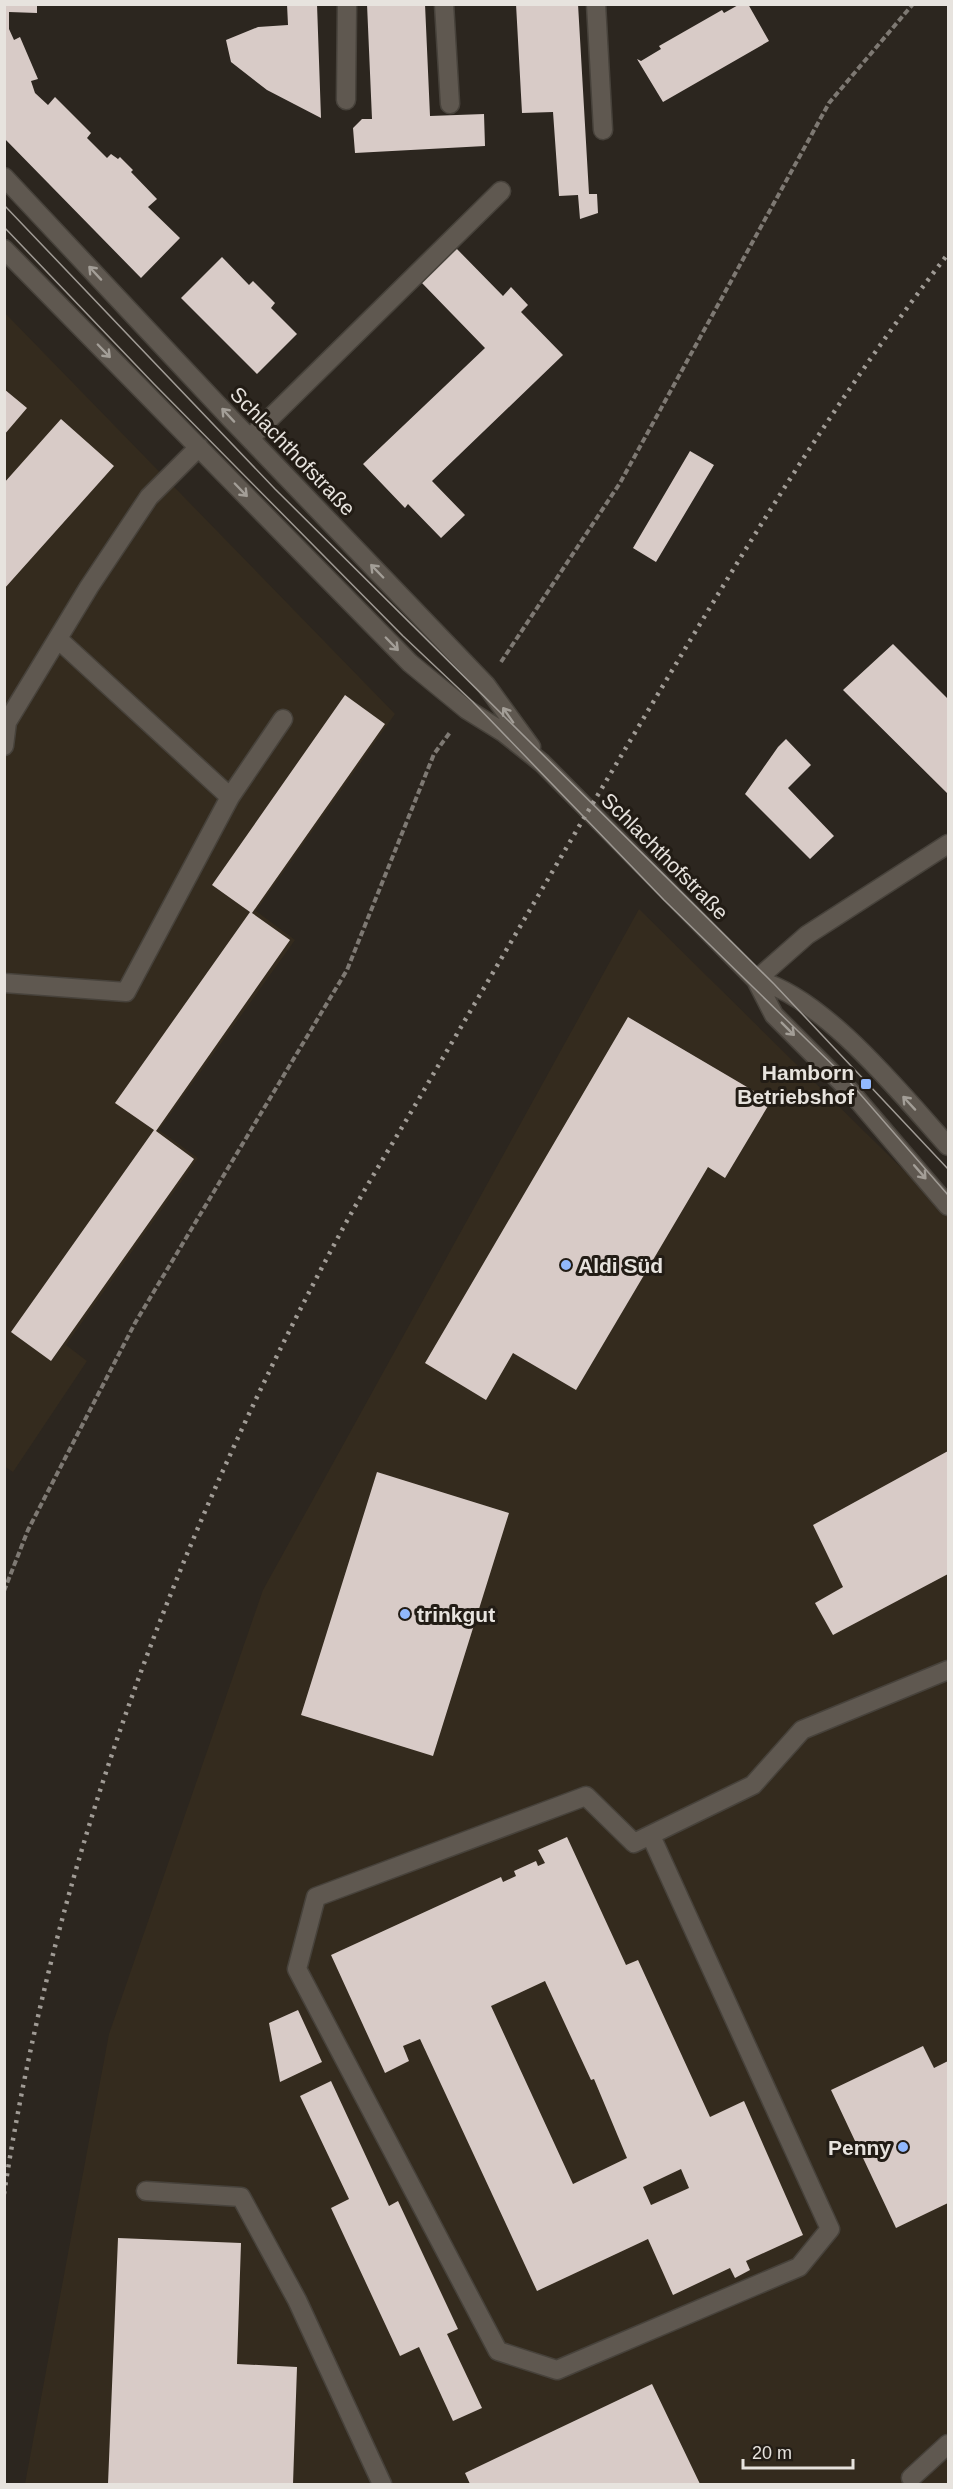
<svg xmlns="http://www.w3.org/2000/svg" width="953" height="2489" font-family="Helvetica,sans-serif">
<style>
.built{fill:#342b1e}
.building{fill:#d8cbc7;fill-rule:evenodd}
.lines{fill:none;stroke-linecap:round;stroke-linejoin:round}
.minor-casing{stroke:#47423b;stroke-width:21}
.path{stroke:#7e7973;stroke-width:4;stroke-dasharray:6 3;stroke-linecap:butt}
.minor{stroke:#5f5850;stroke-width:18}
.tram{stroke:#a09b95;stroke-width:1.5}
.rail{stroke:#a09b95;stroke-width:4.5;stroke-dasharray:3 6;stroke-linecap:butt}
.oneway{stroke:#a39e97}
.poi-dot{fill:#91b8fd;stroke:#221c15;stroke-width:2}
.labels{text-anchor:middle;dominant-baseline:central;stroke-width:6;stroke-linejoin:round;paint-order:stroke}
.street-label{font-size:21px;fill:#e7e3de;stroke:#221c15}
.poi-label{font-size:21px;font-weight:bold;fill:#e7e3de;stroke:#221c15;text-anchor:end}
</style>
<rect width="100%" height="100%" fill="#2c261f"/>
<!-- built -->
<path class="built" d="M4,312L395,714L256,911L295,940L159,1130L198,1158L66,1345L87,1361L13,1472L4,1466Z
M639,909L948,1214V2484H25L109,2034L263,1590Z"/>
<!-- building -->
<path class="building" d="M4,4H37V13L9,12V29L14,40L20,37L38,79L31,81L35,93L48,105L55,97L91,133L87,138L107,158L111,154L118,159L120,157L133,170L131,172L157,199L148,207L180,238L141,278L4,138Z
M287,4H317L321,118L267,90L231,62L226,40L258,27L288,25Z
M367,4H425L430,116L484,114L485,146L355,153L353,128L362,119H372Z
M516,4H578L589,194H597L598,213L580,219L578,195L559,196L553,112L522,113Z
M740,4H748L769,41L663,102L637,59L641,61L661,49L659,46L722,10L724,13Z
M456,248L503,296L511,287L528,305L521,312L563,355L432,481L465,515L441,538L408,504L405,508L363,464L485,348L421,282Z
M222,257L249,285L253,281L275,303L271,308L297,334L257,374L181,298Z
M4,389L27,408L4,435Z
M61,419L114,466L4,589V483Z
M690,451L714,465L656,562L633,548Z
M893,644L948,699L947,793L843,690Z
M345,695L385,724L252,913L290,940L156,1131L194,1159L51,1361L11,1332L154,1130L115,1103L250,912L212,885Z
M786,739L811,765L788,788L834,836L810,859L745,794L778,747Z
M628,1017L771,1101L725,1178L708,1167L576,1390L513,1353L486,1400L425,1363Z
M948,1451V1574L833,1635L815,1603L843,1587L813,1525Z
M377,1472L509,1513L433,1756L301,1715Z
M567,1837L626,1965L638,1960L710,2117L744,2101L803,2235L746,2261L750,2270L735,2278L730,2268L673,2295L648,2239L537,2291L420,2039L403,2046L409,2061L385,2073L331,1955L501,1877L503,1882L516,1876L514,1871L536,1861L538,1866L545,1863L538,1850ZM545,1981L591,2080L594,2079L627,2158L573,2184L491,2006ZM681,2169L689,2188L651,2205L643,2187Z
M298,2010L322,2062L280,2082L269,2023Z
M923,2046L934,2068L948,2061V2203L896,2228L831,2090Z
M331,2081L389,2206L398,2201L458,2329L447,2334L482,2408L453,2421L419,2347L400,2356L331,2208L349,2199L300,2096Z
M118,2238L241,2243L237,2364L297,2367L293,2484H108Z
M652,2384L700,2484H470L465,2473Z"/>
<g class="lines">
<defs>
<path id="minor" d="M444,4L450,104
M596,4L603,130
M346,100L347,4
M4,177L230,418L486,685L531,747
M4,249L410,663L466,709L503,732L542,763L756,980L774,1015L850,1091L948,1206
M250,438L501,191
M4,746L7,722L89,587L149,497L199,447
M230,797L283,719
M756,980C822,995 903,1096 948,1146
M756,980L807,935L948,844
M4,983L126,992L230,797L58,639
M651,1836L830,2229L799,2267L557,2370L498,2351L297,1969L316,1897L586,1796L634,1843L753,1785L802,1730L948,1670
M146,2191L241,2197L297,2300L382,2484
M911,2478L948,2444"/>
</defs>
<!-- minor casing -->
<use href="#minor" class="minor-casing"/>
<!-- path -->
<path class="path" d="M501,662L620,483L829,103L913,4
M4,1591L28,1530L135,1323L347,970L434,754L451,731"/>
<!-- minor -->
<use href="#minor" class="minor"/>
<!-- tram -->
<path class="tram" d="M4,205L275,489L774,984L948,1169
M4,227L154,384L403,636L473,702L664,900L847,1079L948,1195"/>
<!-- rail -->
<path class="rail" d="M4,2194C57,1851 182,1523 348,1219C375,1171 404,1125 431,1078C481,993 531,908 581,823C697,630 809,432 948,254"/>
</g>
<!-- one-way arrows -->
<defs><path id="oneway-shaft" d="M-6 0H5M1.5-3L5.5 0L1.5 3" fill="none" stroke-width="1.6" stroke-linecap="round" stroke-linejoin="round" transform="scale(1.5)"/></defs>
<g class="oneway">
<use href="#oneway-shaft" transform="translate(95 273) rotate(-133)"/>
<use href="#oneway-shaft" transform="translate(104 351) rotate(46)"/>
<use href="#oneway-shaft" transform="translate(228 415) rotate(-133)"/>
<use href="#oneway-shaft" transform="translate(241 490) rotate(46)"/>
<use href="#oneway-shaft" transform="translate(377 571) rotate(-134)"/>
<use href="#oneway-shaft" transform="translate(392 644) rotate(46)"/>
<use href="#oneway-shaft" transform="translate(508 715) rotate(-125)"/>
<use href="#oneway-shaft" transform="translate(788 1029) rotate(45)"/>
<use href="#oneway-shaft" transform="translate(909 1103) rotate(-133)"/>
<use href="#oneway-shaft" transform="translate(920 1172) rotate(49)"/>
</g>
<!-- markers -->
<g class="poi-dot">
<rect x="860" y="1078" width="12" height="12" rx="3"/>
<circle cx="566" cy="1265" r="6"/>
<circle cx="405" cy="1614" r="6"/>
<circle cx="903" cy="2147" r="6"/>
</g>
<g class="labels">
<!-- street labels -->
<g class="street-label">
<text transform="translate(293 451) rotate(46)">Schlachthofstraße</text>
<text transform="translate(665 856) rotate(45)">Schlachthofstraße</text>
</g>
<!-- poi labels -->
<g class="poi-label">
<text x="854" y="1072">Hamborn<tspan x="854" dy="24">Betriebshof</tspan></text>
<text x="578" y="1265" text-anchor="start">Aldi Süd</text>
<text x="417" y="1614" text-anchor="start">trinkgut</text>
<text x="891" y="2147">Penny</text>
</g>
</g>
<!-- border -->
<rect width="953" height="2489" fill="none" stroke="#e7e3de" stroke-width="12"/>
<!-- scale -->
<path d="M743 2459v9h110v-9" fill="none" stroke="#e7e3de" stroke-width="3"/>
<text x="752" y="2459" font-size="18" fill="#e7e3de" stroke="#221c15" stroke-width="4.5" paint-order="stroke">20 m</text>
</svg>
